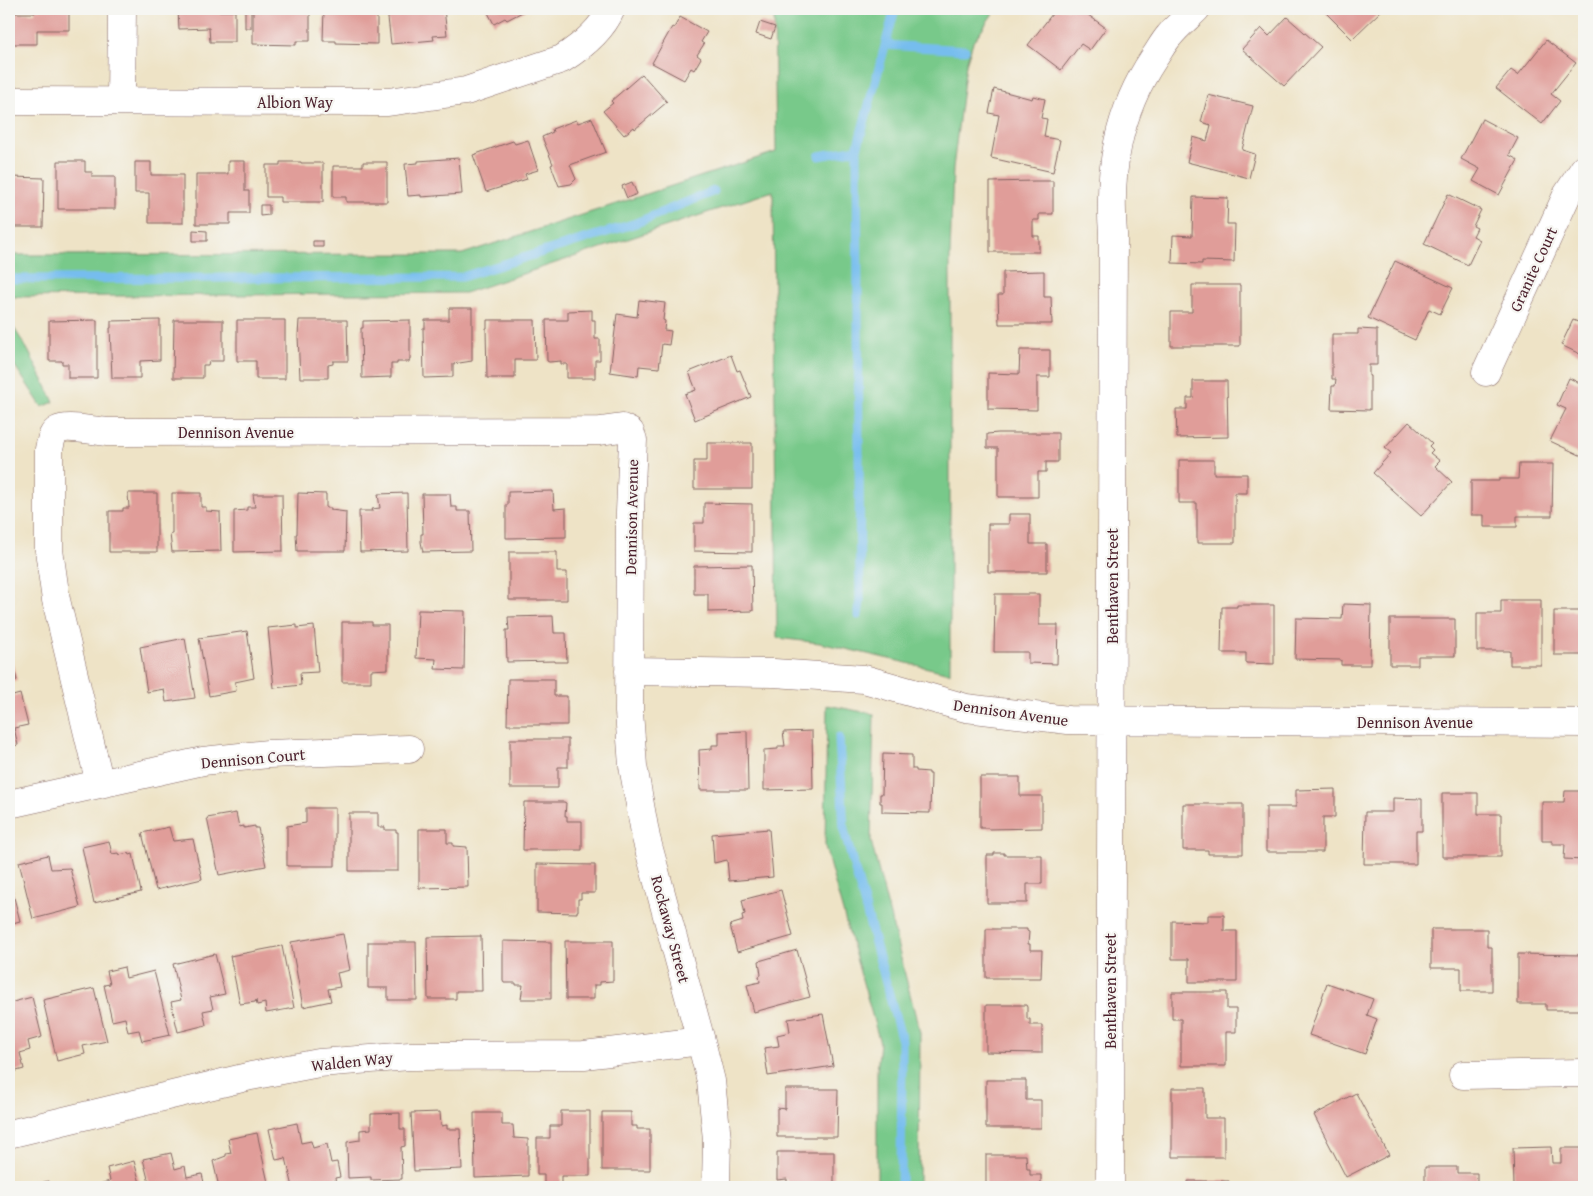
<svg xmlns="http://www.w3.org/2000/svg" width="1593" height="1196" font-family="'Gentium Book Plus',serif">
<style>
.green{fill:#78c98a;stroke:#61745a}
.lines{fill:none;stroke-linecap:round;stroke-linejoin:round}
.stream{stroke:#76bdee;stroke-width:9}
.building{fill:#e09d99}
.street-casing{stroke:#836461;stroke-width:29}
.street{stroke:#fff;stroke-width:28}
.labels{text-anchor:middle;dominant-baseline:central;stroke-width:4.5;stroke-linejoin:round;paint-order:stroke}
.street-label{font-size:16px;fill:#4a1f2b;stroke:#f6f6f2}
</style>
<rect width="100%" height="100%" fill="#f6f6f2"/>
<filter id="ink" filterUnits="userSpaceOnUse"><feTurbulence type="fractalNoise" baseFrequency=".02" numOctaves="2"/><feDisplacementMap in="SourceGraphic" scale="10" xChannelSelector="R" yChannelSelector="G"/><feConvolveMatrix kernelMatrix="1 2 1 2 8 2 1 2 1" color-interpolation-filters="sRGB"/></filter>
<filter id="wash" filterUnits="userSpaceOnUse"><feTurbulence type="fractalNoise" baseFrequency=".0096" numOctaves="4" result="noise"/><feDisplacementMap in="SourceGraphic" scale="20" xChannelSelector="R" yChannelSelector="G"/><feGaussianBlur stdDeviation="1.12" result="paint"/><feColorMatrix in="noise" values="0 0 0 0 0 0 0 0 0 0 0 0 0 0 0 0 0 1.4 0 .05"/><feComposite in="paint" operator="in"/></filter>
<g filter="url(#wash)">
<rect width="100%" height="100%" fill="#eee3c6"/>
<!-- green -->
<path class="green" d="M774,9H996L973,42L966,64L953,168L950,256V673L820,643L777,638L773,191L465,293L9,297V255L462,254L776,152Z
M9,320L29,352L54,402L42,407L9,357Z
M827,705L874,714L871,841L920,1033L919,1187H877V1071L880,1043L830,866L825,846Z"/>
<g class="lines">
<!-- stream -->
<path class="stream" d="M885,45L965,50
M819,156L857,149
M9,279L462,277L636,223L714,191
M858,615L860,601L857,149L895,9
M839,737L844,830L902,1041L901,1187"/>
</g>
<g id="blocks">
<!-- building -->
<path class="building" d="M35,9H69V30H37V44H12V35H9V24H12V13H35Z
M178,9H212V11H235V42H210L209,28L179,29Z
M245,9H251V28H245Z
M253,9L310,10V41H296V45L253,44Z
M324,9H377V44L336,43V41H323Z
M387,9H444L447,35L433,36L434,40L391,44Z
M486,9H528L507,20L505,18L494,24Z
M1056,9H1080L1106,28L1090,50L1081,44L1061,70L1028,45Z
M1329,9H1383L1352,39L1325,12Z
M680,17L707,32L701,42L704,44L697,55L701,58L694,70L691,68L684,80L652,63L672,27L674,28Z
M1287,17L1321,47L1284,86L1242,49L1261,28L1269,36Z
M760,22L775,27L771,39L756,34Z
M1546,40L1576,63L1551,94L1560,101L1542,124L1496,88L1511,70L1518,75Z
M642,74L667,102L635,129L634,127L624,135L603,111L613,103L611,101Z
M994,89L1032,99L1033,96L1045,99L1041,118L1047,119L1044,137L1060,140L1053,172L991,158L999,115L989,113Z
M1208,95L1253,106L1242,150L1255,154L1249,178L1187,162L1193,137L1207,141L1211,125L1201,122Z
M592,118L606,152L570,165L576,179L571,184L559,186L551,165L553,164L542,137L553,132L552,129L576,120L578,123Z
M1482,119L1518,138L1509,155L1518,160L1499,195L1473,181L1480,169L1461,159Z
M528,140L538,170L525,174L527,179L486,192L473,155L513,141L515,144Z
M459,158L462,194L421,197V195L408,196L405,164L418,163V161Z
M58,161H85V172H92V177H115V209H58Z
M228,161H245V191H249V213H230V224H196V174H228Z
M135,162H151V175H183V223H149V193H135Z
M280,162H301V163H323V202H280V197H266V165H280Z
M363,162H387V202H346V197H333V166H363Z
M9,166H12V177L44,178L43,227H9Z
M1035,181H1053V214H1039V220H1033V236H1039V252H990V182Z
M632,182L637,194L627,198L622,186Z
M1448,194L1481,210L1473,226L1477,228L1473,236L1480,240L1468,265L1424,244Z
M1193,197L1228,198L1227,224H1235L1234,262L1202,261V264L1172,263L1173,235L1192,236Z
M260,205H269V215L260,216Z
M193,230L207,231V241H193Z
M313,241H323V247H313Z
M1395,261L1453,288L1440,314L1429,309L1415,340L1368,318Z
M1044,271V297H1051L1052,324H999L998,295H1003V272Z
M1192,285H1240V346H1171V312H1192Z
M639,300L665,303L663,320L665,321L664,330L671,331L669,345L662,344L659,368L639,366L638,376L610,372L617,314L637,317Z
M449,308H472V361L453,364V377L424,378L423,328H425V320H449Z
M592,310V320H595V339H600V360H595V378H567V364H561V361L549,362L547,361L546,320H568V311Z
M97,320V378H68V364H62V361H49V321Z
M160,320V360L140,361V378H112L110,328H111V321Z
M174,320H223V361H209L208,365H203V378H173Z
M237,320H285V379H256V361H237Z
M299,320H347L348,361H333V364L328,365V378H300L298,336Z
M410,320V360H409V362H397V364H391V377L362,378L361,328H363V321Z
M487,320H535L536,360H515V378H487L486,328H487Z
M1573,320L1583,324L1584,321V356L1561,345Z
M1358,329L1377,330V365H1369V376H1370V410L1331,409L1332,386H1335L1336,379H1332V334H1358Z
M1020,350H1050V377H1037V410L988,409V373L1019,374Z
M731,355L737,371L740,370L751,397L695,420L685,394L696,390L689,372Z
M1569,378L1584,385V450L1582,456L1550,441L1566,409L1557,405Z
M1193,381H1227L1228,437L1177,438L1176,409H1187V398H1193Z
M1409,422L1432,443L1429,446L1433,450L1430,453L1440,461L1435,466L1452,482L1421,516L1373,473L1391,453L1385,448Z
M998,433H1058V462H1046V472H1038V497H998V448H987V434Z
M707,443H752V489H694V461H707Z
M1179,460H1214V474H1247V493H1235V543H1197V503H1179Z
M1519,464H1553L1552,516H1517V527H1484V515H1471V481H1499V479H1518Z
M553,491L554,509L566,508V537L506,538V505H508V492Z
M128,493H157V552H109V511H123V508H129Z
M172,493H201V507H206V511L220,512L221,551L172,552L170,534H172Z
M298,493L326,494V508H331V510L346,512L345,551H297L296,534H297Z
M407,493L408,551L360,552L359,511H373L372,509L380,508L378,494Z
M253,494H282L283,551L234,552V511L247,510V507H255Z
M422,494H450L451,507H457V511H470L471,551L423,552L421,542V534H423Z
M704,503L752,504V552L694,551V523H704Z
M1009,514H1030V544H1047V572H988V524H1009Z
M509,552H557V572H567V600H509Z
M752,565L753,611L708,612V594H694V566Z
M995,594H1039V625H1058L1057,664L1028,663V652H994Z
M1501,600H1541V665H1510V651H1477V613H1501Z
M1343,604L1371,605L1370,665H1341V660L1295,659L1296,618L1342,619Z
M1237,605H1274V664L1246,663V653H1221L1222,607H1237Z
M418,610L465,611L464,670L435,669L436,659L416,658Z
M1554,611H1584V655H1554Z
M553,616L554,633H566L567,662H555V661L507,662L506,630H509L508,617Z
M1390,619H1455V656H1418V665H1390Z
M342,622H372V625H388V669L371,670V682H342Z
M297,625V628L314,626L318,672L300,673L301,685L274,688L268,628Z
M247,631L254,678L235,682L236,691L209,696L199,638Z
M185,638L195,698L166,702L164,689L147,692L140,647Z
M9,650L17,680L9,682Z
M508,679H554V696H567V725H507Z
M20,694L28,725L14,728L18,745L9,747V697Z
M747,731L748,790H700L699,750L712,749V745H719V732Z
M812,731L813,789L764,790V750L778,749V746H785L783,732Z
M510,739H568V767H558V788H510Z
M883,754L912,755V769H916V771L929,772V774H931L930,813L882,812V803H880V794H882Z
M980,777H1020V796H1042V828L988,829V828H980Z
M1335,789V817H1323V852H1266V807H1296V790Z
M1565,791H1584V860L1564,859L1565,844H1552V841H1542V802H1564Z
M1442,793H1478V814H1501V857H1442Z
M1393,798L1422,799V831H1416V864H1364L1365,812H1393Z
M524,802H564L566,803L565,816H567V821H582V850H523Z
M1183,804H1243V854H1208V850H1183Z
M306,808H335V866H287V826L306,823Z
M236,813L239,827L244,826V828L255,826V828H258L266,866L219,875L207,818Z
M349,813H378V827H385V830H396V832H398V871H349Z
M169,827L173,841L193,839L202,879L156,890L142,833Z
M419,829H447V843H453V846L467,847L468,887L419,888Z
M769,829L773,877L729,881L727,860L714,863L712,834Z
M109,841L112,854L118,853L119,855L129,853L130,855L133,854L141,892L94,903L82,847Z
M994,853H1004V855H1042V884H1027V903H987V855H994Z
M48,855L51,869L70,868L80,907L33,919L19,862Z
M537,864L595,865V893H581V899H578V911H577V913L537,912Z
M9,878L20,921L9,924Z
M781,890L793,936L737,952L730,925L743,921L742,915L745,914L742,900Z
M1208,915H1224V931H1237V982H1189V959H1172V921L1208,922Z
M986,929H1027V931L1029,932L1028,944H1030V950H1042L1041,978H986Z
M1431,929H1487V947H1492V991H1461V968H1431Z
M343,934L350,970L337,973L340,987L328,989L331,1001L303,1007L291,942L321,937V938Z
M481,936L482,991H456V999H428L427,937Z
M503,941L551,942V999H521L523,985H516V983H504L503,981Z
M565,941H613V981L600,982V985H594V999H566Z
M368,942H416L417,1000H388V988H368Z
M282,946L294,1008L266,1013L265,1003L257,1005L256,1000L255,1002L240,1004L230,956Z
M797,950L810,997L754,1012L747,985L760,982L759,976L761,975L759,961Z
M215,954L225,994L210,997L213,1009L203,1011L206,1025L178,1032L171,1002L181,1000L173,964Z
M1518,954L1584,955L1583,1010H1546V1004H1518Z
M124,967L126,978L154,971L170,1035L142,1041L139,1030L128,1032L125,1018L112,1021L104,985L110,984L107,971Z
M1327,983L1373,999L1367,1015L1377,1019L1365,1054L1309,1035Z
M94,988L107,1041L83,1046L85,1054L57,1061L43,1000Z
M1172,992H1227V1009H1236V1032H1226V1066H1181V1019H1172Z
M32,997L42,1037L28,1041L30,1050L20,1053L24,1069L9,1073V1003Z
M986,1005H1026L1027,1007V1019H1030V1025H1042V1053L986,1052Z
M823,1014L833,1066L768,1076L764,1048L779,1046L777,1035L790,1032L788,1019Z
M986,1080H1026V1100H1041V1128H986Z
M1172,1088H1205V1118H1224V1157H1172Z
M785,1089H838L837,1137H777V1108L785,1109Z
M1356,1093L1389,1155L1346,1177L1314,1115Z
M561,1111H590V1176H561V1186H544V1175H537V1138H550V1126H561Z
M440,1112L441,1126L447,1125V1129H460L462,1169L414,1171L411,1113Z
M602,1112H631V1126H637V1129H650V1170H602Z
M400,1113V1129H405V1146L401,1147L402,1179L371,1180V1177L348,1178L347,1142L360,1140V1130L371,1129V1114Z
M474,1113H502V1125H513L514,1138L528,1139V1176L475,1178Z
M297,1123L301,1143L311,1141L313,1148L327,1144L331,1163L337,1162L340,1177L335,1178L336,1184L323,1187H293L286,1158L276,1160L269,1129Z
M257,1133L269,1187H219L213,1161L226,1156V1154L231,1153L228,1139Z
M1551,1147L1552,1163H1561V1148H1584V1187H1514L1513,1148Z
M777,1152H834V1187H787V1179L777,1180Z
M171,1153L175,1169L185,1166L187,1177L202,1174L205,1187H150L143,1159Z
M986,1155H1026L1027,1169H1030V1175H1041V1187H986Z
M134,1161L141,1187H99V1184L110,1181L107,1168Z
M1425,1167H1457V1173H1477V1187H1425Z
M48,1181L50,1187H26Z
M1188,1181H1229V1187H1188Z"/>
</g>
</g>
<g filter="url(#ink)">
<use href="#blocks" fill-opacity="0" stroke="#836461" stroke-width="1"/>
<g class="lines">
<defs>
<path id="street" d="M9,101L388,102L466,91L562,59C581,47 602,30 611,9
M121,101L122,9
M1486,372L1567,195L1584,169
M629,671L774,673L864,679L966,708L1068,720L1584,723
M100,784L56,600L49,550V449C51,442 51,434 58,430C67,425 96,431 107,432L600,431L622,428L630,432L633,440L630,512L629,712L633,766L646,838L701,1041L711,1081L717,1139L716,1187
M9,804L203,761L268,754L409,749
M1463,1075L1584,1073
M9,1134L251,1076L319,1063L410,1056L584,1055L701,1041
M1110,1187L1113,234C1108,170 1118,112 1154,58C1159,51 1163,43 1169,36C1177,26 1187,18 1196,9"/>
</defs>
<!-- street casing -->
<use href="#street" class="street-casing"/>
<!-- street -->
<use href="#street" class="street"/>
</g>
</g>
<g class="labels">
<!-- street labels -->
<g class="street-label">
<text x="295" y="102">Albion Way</text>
<text transform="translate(1533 269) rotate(-65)">Granite Court</text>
<text x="236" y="432">Dennison Avenue</text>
<text transform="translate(631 517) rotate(-89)">Dennison Avenue</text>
<text transform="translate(1112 586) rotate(-90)">Benthaven Street</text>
<text transform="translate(1011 712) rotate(8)">Dennison Avenue</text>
<text x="1415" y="722">Dennison Avenue</text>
<text transform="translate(253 758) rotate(-5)">Dennison Court</text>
<text transform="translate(671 929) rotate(75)">Rockaway Street</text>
<text transform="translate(1110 991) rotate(-90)">Benthaven Street</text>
<text transform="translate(352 1061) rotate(-6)">Walden Way</text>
</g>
</g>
<!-- margin -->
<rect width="1593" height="1196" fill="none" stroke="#f6f6f2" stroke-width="30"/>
</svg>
